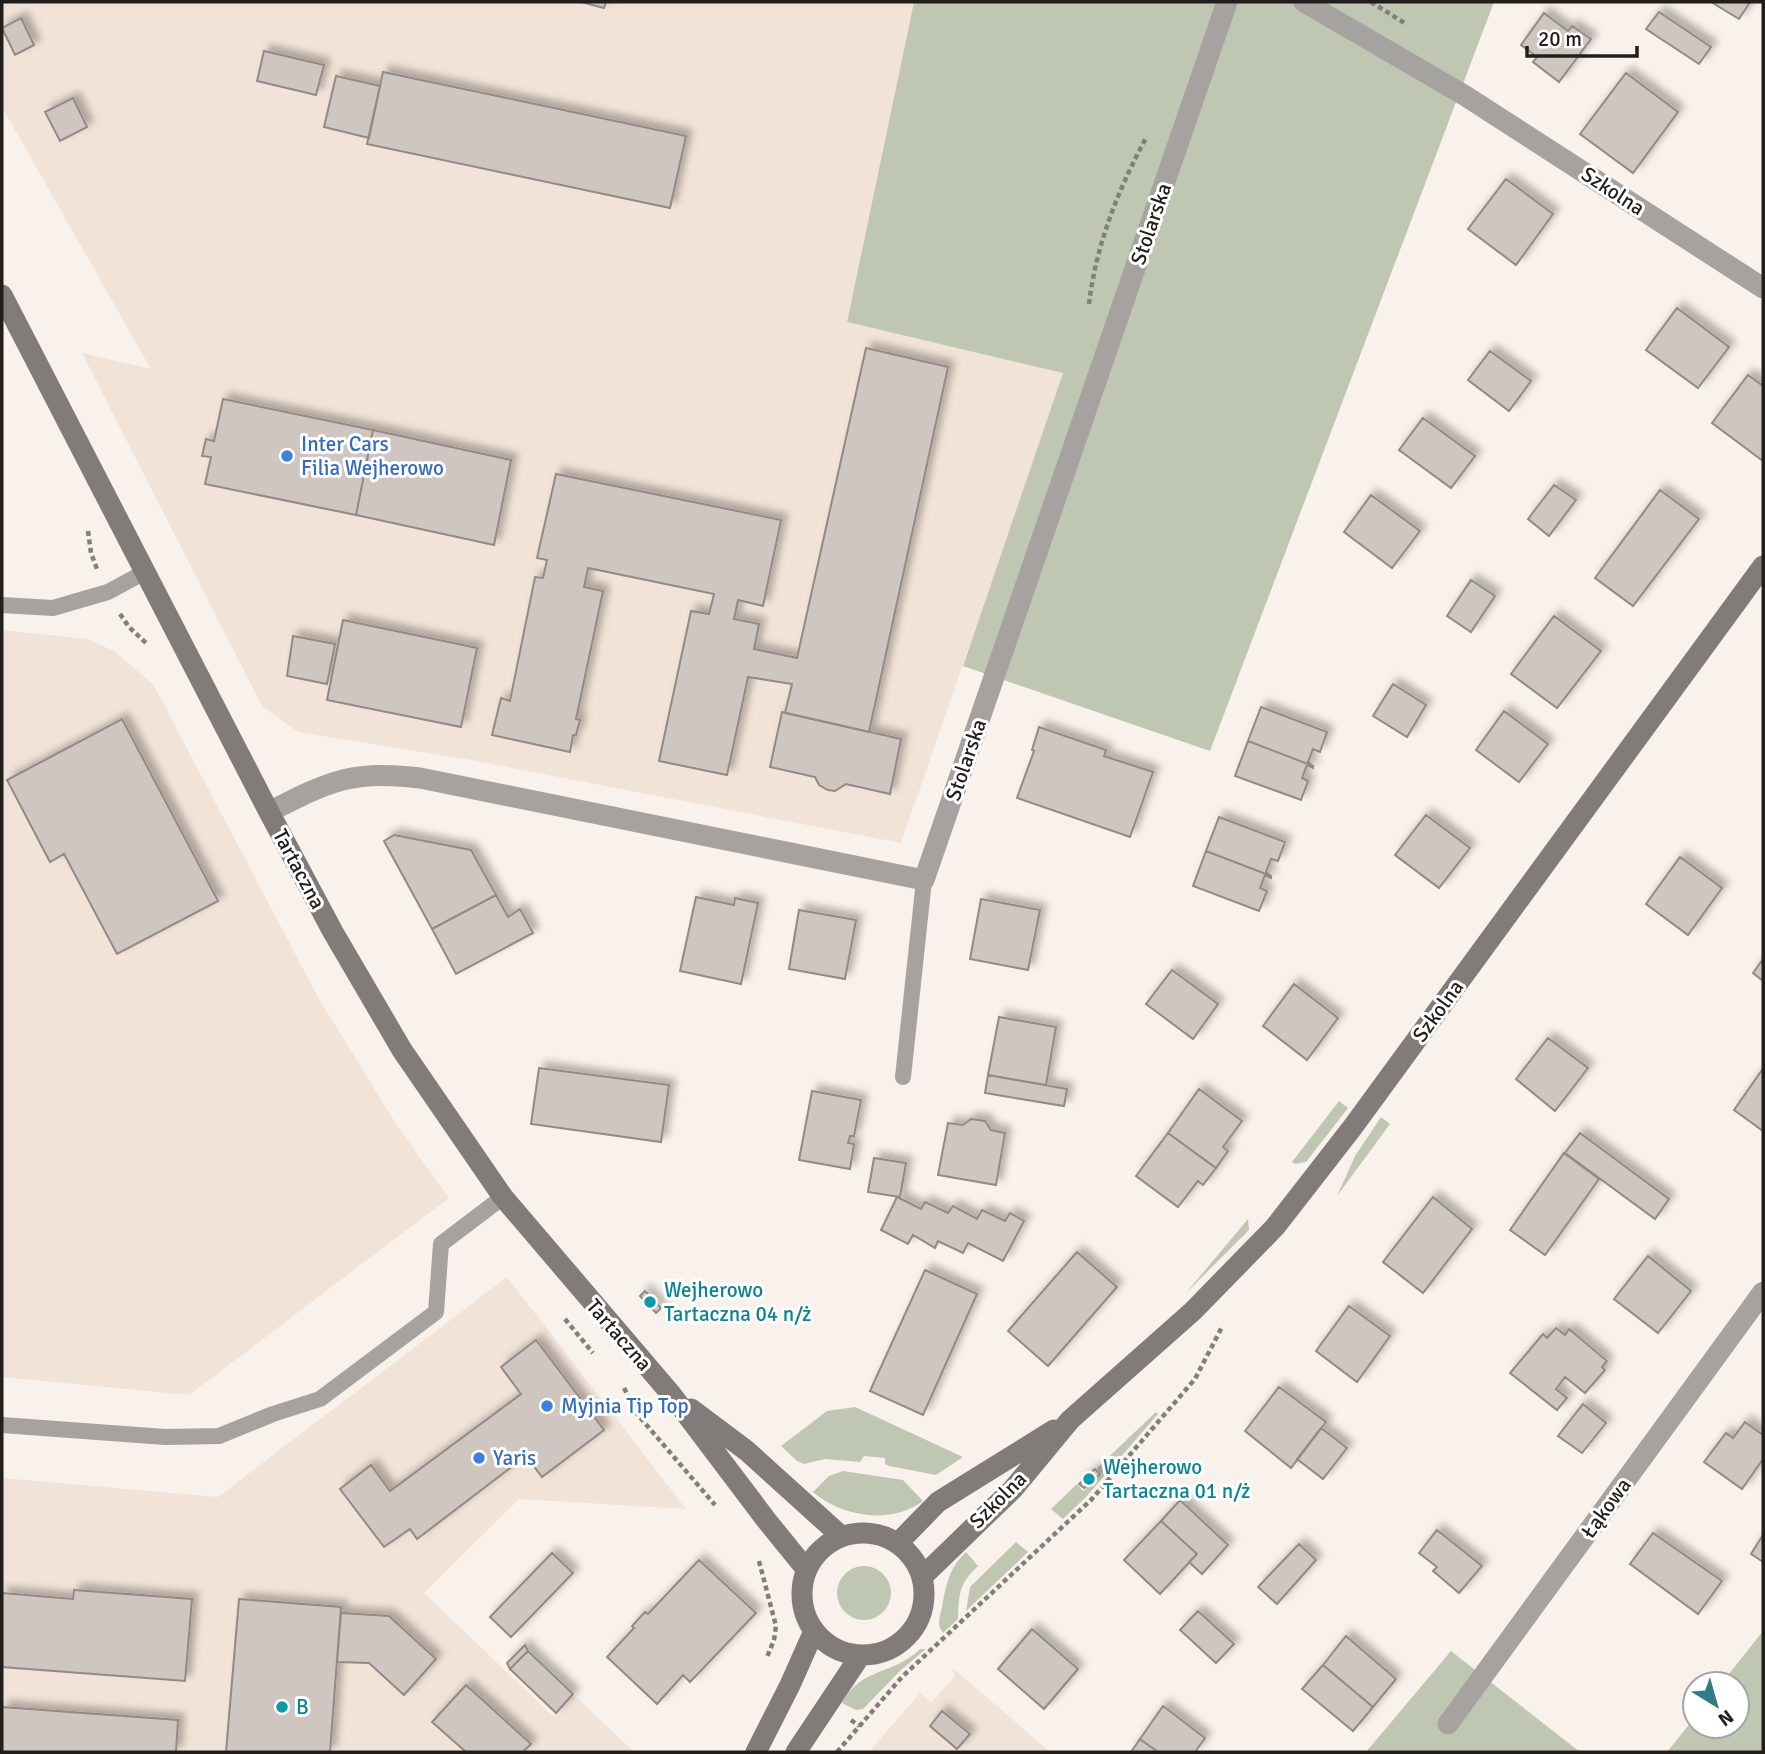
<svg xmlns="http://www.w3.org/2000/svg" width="1765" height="1754" font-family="Signika,sans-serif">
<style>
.built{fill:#f2e3d8}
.green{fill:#bfc7b2}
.building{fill:#cfc6c1;stroke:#938a86;stroke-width:2;filter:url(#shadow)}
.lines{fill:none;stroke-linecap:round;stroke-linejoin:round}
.path{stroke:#837e7a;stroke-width:4.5;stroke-dasharray:5 3.5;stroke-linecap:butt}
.lane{stroke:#a6a2a0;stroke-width:16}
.street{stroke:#a6a2a0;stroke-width:21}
.secondary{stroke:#817b79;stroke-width:21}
.shop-dot{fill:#3f7fe0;stroke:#fff;stroke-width:2.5}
.culture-dot{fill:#0f9aa8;stroke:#fff;stroke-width:2.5}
.labels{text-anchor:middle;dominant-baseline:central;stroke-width:6;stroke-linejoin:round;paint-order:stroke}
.street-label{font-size:21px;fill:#211e1c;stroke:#fff}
.shop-label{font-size:21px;fill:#366cbe;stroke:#fff;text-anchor:start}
.culture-label{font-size:21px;fill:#0d838f;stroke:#fff;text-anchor:start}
</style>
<defs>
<filter id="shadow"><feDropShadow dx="6" dy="-6" stdDeviation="3.5" flood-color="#0004"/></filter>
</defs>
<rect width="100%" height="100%" fill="#f9f1eb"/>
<!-- built -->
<path class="built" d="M2,2H914L847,322L1064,373L901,843L471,760L298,732L262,706L82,353L151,369L2,107Z
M2,630L87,639L114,651L153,684L319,999L398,1127L449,1198L189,1395L2,1377Z
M507,1277L686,1509L519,1499L424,1593L553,1716L573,1694L634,1752H2V1478L218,1497Z
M954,1669L1050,1752H869L920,1693L931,1703L956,1675L952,1671Z"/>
<!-- green -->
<path class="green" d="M914,2H1494L1210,751L963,666L1063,373L847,322Z
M1339,1101L1348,1108L1306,1162L1295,1164L1292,1162Z
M1381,1117L1390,1124L1337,1196L1355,1156Z
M1248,1219L1249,1230L1186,1293Z
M855,1407L963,1457L936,1475L889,1466L885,1464V1458L864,1456L860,1462L825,1459L804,1464L797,1461L781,1446L827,1411Z
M1156,1412L1158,1414L1086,1497L1063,1519L1051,1509L1077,1484L1083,1491L1101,1474L1097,1468Z
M843,1471L903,1480L923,1501C891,1525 842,1517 813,1492L829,1476Z
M1016,1542L1028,1552L966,1611L970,1587Z
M966,1552L978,1566C959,1584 959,1593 958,1619L943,1633C936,1624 940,1617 942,1607C946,1585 949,1568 966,1552Z
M837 1593a27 27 0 1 1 54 0a27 27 0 1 1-54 0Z
M1763,1631V1752H1667L1695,1717V1726H1737V1684H1721Z
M920,1649H926L901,1670L863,1709L856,1710L842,1703C862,1666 893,1676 920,1649Z
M1451,1651L1580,1752H1366Z"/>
<!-- building -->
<path class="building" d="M581,2H606L604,8Z
M1711,2H1750L1739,19Z
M1659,12L1711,47L1699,64L1646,29Z
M1544,13L1568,31L1572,26L1591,39L1559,82L1533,62L1537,57L1521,45Z
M21,18L34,45L15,55L2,28Z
M264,51L324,65L316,95L257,81Z
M383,72L686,136L670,208L367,144Z
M1626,73L1678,112L1633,173L1580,134Z
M336,76L380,86L369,138L324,127Z
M73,98L87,127L60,141L45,112Z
M1506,179L1553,214L1516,265L1468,229Z
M1677,308L1729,347L1698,388L1646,350Z
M866,348L948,367L869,732L785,713L792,684L748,677L727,775L659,761L691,611L709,614L714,594L588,568L584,587L603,591L576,719L580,720L576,735H573L570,752L492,735L501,698L510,701L535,577L543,578L547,560L537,558L556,474L781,520L763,606L738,600L734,619L759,624L754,649L797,658Z
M1490,351L1531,381L1509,411L1468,380Z
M1748,375L1763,386V461L1712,423Z
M223,399L373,430L356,515L205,484L211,457L202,456L206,439L214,441Z
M1423,418L1475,456L1451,488L1399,450Z
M373,430L511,460L494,545L356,515Z
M1554,485L1576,500L1549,536L1528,519Z
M1660,490L1699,519L1633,606L1595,578Z
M1371,495L1420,531L1392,568L1344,532Z
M1471,580L1495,596L1471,632L1447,616Z
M1554,616L1601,651L1557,708L1511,674Z
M343,620L477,648L461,727L327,700Z
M293,636L335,644L327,684L287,676Z
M1393,684L1426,705L1407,737L1373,716Z
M1261,707L1327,732L1320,752L1313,749L1308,762L1313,766L1248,741Z
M1504,711L1548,744L1519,782L1476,750Z
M782,712L901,739L890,794L846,784L835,791L828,790L819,785L815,777L770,767Z
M122,719L218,901L117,954L64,854L50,862L7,780Z
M1039,727L1106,750L1104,756L1153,772L1130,837L1017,798L1034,751L1032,750Z
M1248,741L1313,766V768L1307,765L1302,778L1308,781L1301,800L1235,776Z
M1426,815L1470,848L1439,888L1395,855Z
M1219,817L1285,842L1278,861L1271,859L1266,872L1271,876L1206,851Z
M394,835L471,850L496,895L432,929L384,841Z
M1206,851L1271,876V878L1265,875L1260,888L1267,891L1259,911L1193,886Z
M1680,857L1722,888L1688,935L1646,904Z
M496,895L508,917L520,909L533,933L456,974L432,929Z
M696,897L734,905L735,898L758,903L741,984L680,971Z
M981,899L1040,910L1028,970L970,959Z
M799,910L856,920L845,979L789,969Z
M1763,959V981L1753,973Z
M1172,970L1218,1004L1193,1039L1146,1004Z
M1294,984L1338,1018L1307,1060L1263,1026Z
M999,1017L1056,1027L1046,1085L988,1075Z
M1548,1038L1588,1068L1555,1111L1516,1079Z
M539,1068L669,1085L661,1142L531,1124Z
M1762,1070H1763V1131L1734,1110Z
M988,1075L1067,1089L1064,1106L985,1093Z
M1199,1089L1242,1121L1223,1147L1228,1151L1216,1168L1168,1133Z
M812,1091L861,1100L854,1136H850L848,1143L854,1144L850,1169L799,1160Z
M971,1119L985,1121L991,1130L1005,1133L996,1185L938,1175L948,1123L963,1125Z
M1168,1133L1216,1168L1203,1185L1198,1181L1178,1207L1136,1176Z
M1580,1133L1669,1199L1655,1219L1565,1153Z
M1564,1153L1599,1179L1545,1255L1510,1230Z
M874,1158L906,1163L900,1197L868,1192Z
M897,1197L921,1209L925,1202L948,1213L953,1206L977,1219L982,1210L1005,1221L1010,1213L1024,1221L1003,1261L968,1243L963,1253L938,1241L935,1248L913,1235L908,1244L881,1230Z
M1433,1197L1472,1229L1423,1293L1383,1262Z
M1077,1252L1117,1287L1048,1366L1008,1331Z
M1648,1256L1691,1291L1658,1333L1614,1299Z
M925,1270L977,1294L923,1415L870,1391Z
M645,1291L661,1308L656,1313L640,1296Z
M1349,1306L1390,1336L1357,1382L1316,1351Z
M1556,1328L1565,1335L1569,1329L1607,1361L1602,1367L1605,1370L1585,1393L1565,1377L1556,1389L1567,1398L1557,1410L1510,1373L1543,1334L1547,1338Z
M536,1340L604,1430L542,1477L526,1456L417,1539L410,1529L384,1547L340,1489L371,1465L390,1491L521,1394L501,1367Z
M1279,1387L1326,1422L1291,1468L1245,1431Z
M1583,1404L1606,1423L1582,1453L1558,1436Z
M1745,1422L1763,1435V1459L1742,1489L1704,1462L1726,1433L1733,1438Z
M1321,1428L1347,1448L1323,1479L1297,1459Z
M1095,1469L1100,1474L1084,1488L1079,1484Z
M1180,1500L1228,1545L1202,1574L1189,1562L1197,1554L1161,1521Z
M1161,1521L1197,1554L1160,1594L1124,1560Z
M1437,1530L1482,1566L1459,1593L1433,1571L1437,1567L1419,1553Z
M1653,1533L1722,1581L1698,1614L1630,1564Z
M1763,1535V1562L1751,1554Z
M1299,1544L1316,1560L1277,1604L1258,1587Z
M552,1553L573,1573L511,1637L490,1617Z
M699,1560L756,1613L690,1682L683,1675L657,1704L607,1657L634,1628L632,1626L645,1612L648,1614Z
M74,1590L192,1599L185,1681L2,1667V1593L73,1599Z
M239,1599L341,1607L330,1752H226Z
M1198,1611L1234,1644L1216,1663L1180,1630Z
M341,1613L389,1616L436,1659L404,1695L369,1663L337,1662Z
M1032,1629L1078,1669L1044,1709L998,1669Z
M1346,1636L1396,1679L1373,1707L1323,1665Z
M525,1645L528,1651L510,1669L507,1663Z
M528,1651L573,1694L556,1713L510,1669Z
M1323,1665L1373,1707L1353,1731L1302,1689Z
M466,1685L531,1744L523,1752H466L432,1722Z
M1163,1706L1205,1738L1195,1752H1158L1140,1739Z
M2,1707L178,1720L176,1752H2Z
M942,1711L970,1734L957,1749L930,1726Z
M1140,1739L1158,1752H1131Z"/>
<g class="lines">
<!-- path -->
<path class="path" d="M1371,2L1406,24
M1089,304C1096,245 1118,190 1146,138
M88,531L91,553L97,569
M120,614L129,627L147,644
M565,1319L593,1353
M624,1388L638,1415L715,1505
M759,1561L776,1626L774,1640L767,1657
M851,1720L859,1726
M837,1752L902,1677L1091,1500L1195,1379L1222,1327"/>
<!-- lane -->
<path class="lane" d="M2,605L53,608L108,592L145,572
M903,1077L924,880
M2,1425L165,1437L219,1436L273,1414L320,1399L436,1312L441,1244L503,1197"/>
<!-- street -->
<path class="street" d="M1304,2L1464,95L1763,288
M269,812C328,782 352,769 420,778L924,880L1227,2
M1448,1724L1763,1292"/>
<!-- secondary -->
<path class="secondary" d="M2,295L269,812L333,932L402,1050L503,1197L671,1394L767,1521L806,1569
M691,1409L747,1451L841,1536
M802 1594a61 61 0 1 1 122 0a61 61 0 1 1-122 0Z
M898,1543L938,1502L1054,1430
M922,1577L1013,1489L1070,1420L1193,1311L1275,1227L1352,1128L1763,566
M756,1752L790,1685L814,1631
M796,1752L860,1656"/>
</g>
<!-- markers -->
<g class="shop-dot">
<circle cx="287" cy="456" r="7"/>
<circle cx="547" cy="1406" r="7"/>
<circle cx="479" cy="1458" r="7"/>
</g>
<g class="culture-dot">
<circle cx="650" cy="1302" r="7"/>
<circle cx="1089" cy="1479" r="7"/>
<circle cx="282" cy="1707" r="7"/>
</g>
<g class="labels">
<!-- street labels -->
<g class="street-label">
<text transform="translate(1613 191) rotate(33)">Szkolna</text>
<text transform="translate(1151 224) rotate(-71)">Stolarska</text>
<text transform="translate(966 760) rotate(-71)">Stolarska</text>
<text transform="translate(299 869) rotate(62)">Tartaczna</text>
<text transform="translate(1438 1011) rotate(-54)">Szkolna</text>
<text transform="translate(619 1335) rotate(49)">Tartaczna</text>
<text transform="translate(998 1500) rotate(-45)">Szkolna</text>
<text transform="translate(1606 1508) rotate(-54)">Łąkowa</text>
</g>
<!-- shop labels -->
<g class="shop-label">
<text x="301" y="444">Inter Cars<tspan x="301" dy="24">Filia Wejherowo</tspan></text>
<text x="561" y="1406">Myjnia Tip Top</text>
<text x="493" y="1458">Yaris</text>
</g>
<!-- culture labels -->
<g class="culture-label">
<text x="664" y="1290">Wejherowo<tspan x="664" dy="24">Tartaczna 04 n/ż</tspan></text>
<text x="1103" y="1467">Wejherowo<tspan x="1103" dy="24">Tartaczna 01 n/ż</tspan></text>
<text x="296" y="1707">B</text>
</g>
</g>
<!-- border -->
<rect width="1765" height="1754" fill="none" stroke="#211e1c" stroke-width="7"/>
<!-- north arrow -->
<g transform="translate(1716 1705) rotate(143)"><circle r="33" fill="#ffffff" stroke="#a6a5a4" stroke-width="2"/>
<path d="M0-5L12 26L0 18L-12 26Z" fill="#337b83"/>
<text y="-10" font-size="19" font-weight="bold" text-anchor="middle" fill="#211e1c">N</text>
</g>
<!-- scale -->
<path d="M1527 46v10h110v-10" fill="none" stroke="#211e1c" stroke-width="3.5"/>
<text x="1538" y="46" font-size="21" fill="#211e1c" stroke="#ffffff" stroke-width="5" paint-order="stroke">20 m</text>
</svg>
